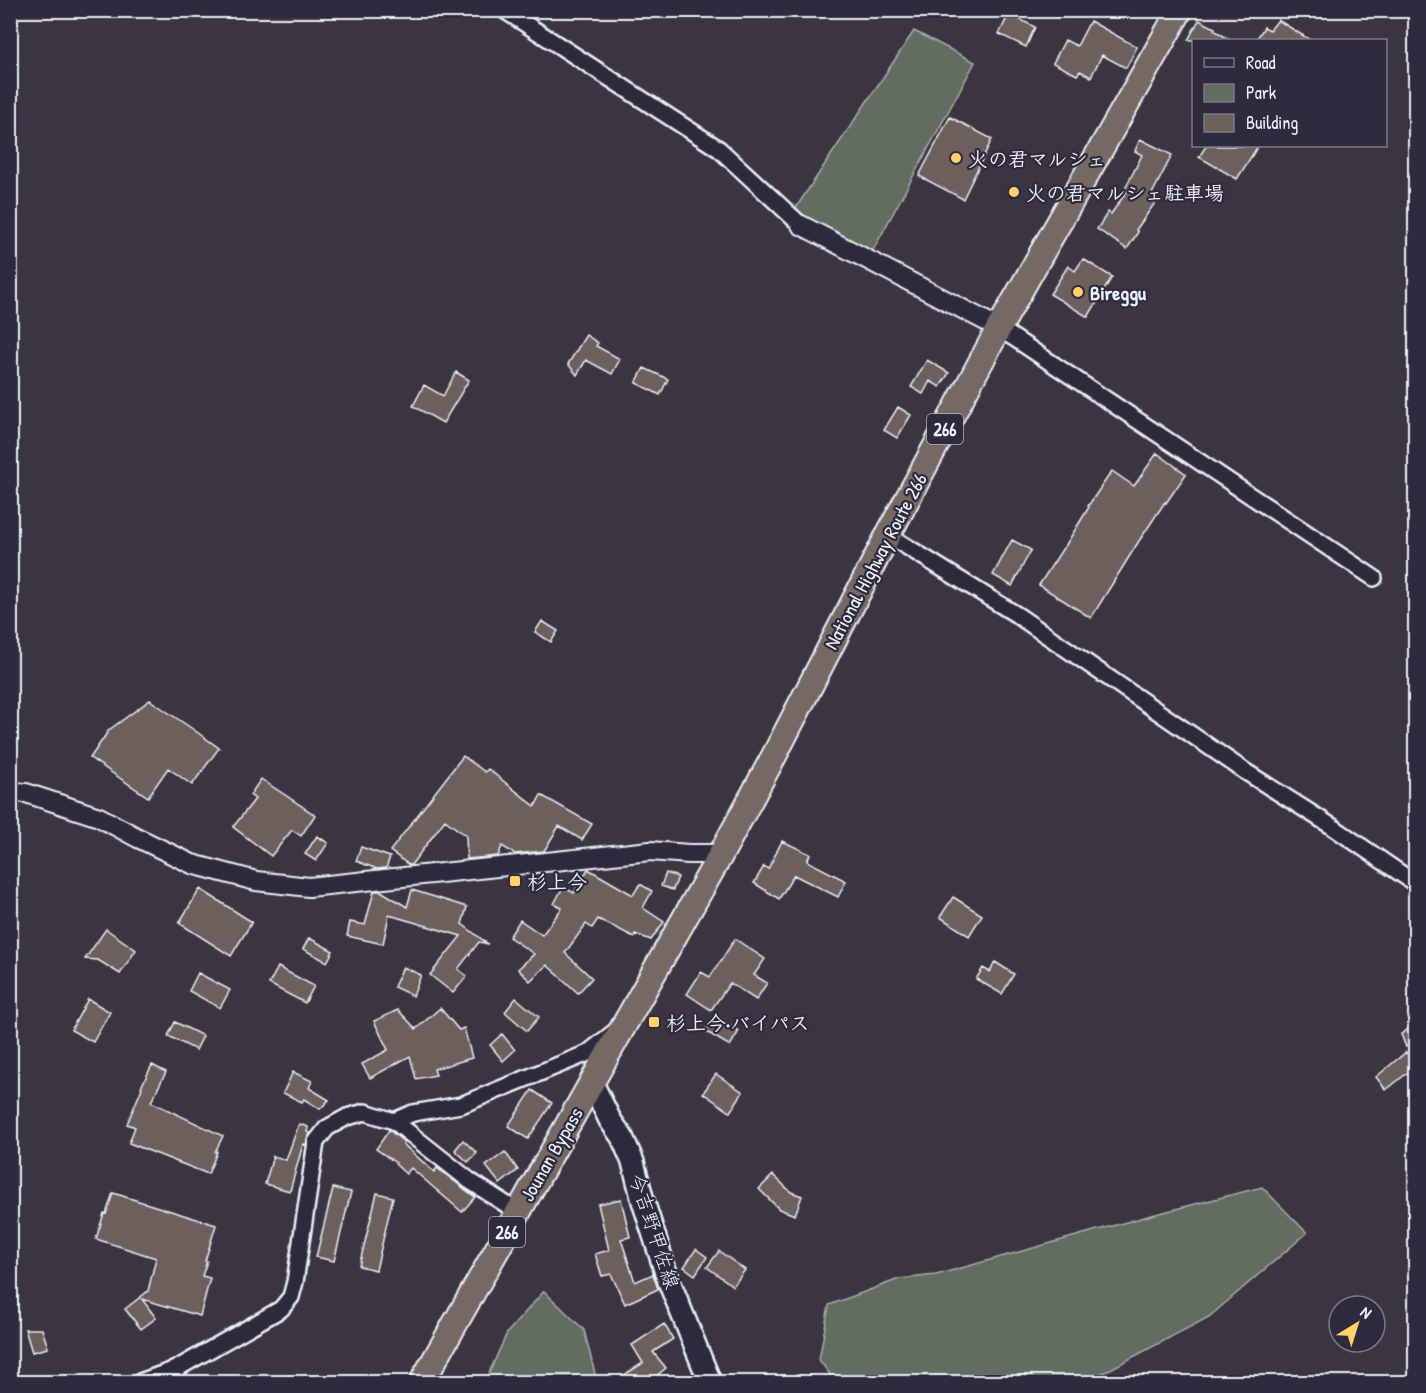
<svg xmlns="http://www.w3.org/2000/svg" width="1426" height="1393" font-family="'Patrick Hand','Klee One',sans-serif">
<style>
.green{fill:#626d61;stroke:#a5afac;stroke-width:1.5}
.building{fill:#6d615c;stroke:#e8f1f8;stroke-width:1.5}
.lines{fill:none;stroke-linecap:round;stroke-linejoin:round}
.minor-casing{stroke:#e8f1f8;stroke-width:20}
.tertiary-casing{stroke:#e8f1f8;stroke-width:22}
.secondary-casing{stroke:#e8f1f8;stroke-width:26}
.trunk-casing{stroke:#e8f1f8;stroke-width:28}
.minor{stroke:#2f2a3d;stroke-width:15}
.tertiary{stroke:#2f2a3d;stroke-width:18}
.secondary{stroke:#2f2a3d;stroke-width:21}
.trunk{stroke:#766964;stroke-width:24}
.poi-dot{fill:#ffd166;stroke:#2f2a3d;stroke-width:2}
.labels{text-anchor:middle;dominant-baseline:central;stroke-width:4.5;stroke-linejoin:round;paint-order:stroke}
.shield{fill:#2f2a3d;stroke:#b0b5c0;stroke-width:1.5}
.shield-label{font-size:18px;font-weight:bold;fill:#e8f1f8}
.poi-label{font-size:20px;font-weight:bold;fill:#e8f1f8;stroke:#2f2a3d;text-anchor:start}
.street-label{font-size:20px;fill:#e8f1f8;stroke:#2f2a3d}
</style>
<rect width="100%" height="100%" fill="#3b3543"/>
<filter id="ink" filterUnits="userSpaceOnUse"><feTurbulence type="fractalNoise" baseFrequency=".0167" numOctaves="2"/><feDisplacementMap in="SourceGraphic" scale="12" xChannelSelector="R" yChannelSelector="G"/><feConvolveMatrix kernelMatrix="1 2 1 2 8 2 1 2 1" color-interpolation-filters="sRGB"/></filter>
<g filter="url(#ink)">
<!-- green -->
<path class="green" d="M914,31L975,62L871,254L793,212Z
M1262,1187L1307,1233L1209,1317L1086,1382H836L819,1360L829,1305L899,1279L936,1275L1148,1216Z
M544,1291L584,1330L597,1382H485L507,1333Z"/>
<!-- building -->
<path class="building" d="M1009,14L1035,27L1026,47L999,34Z
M1199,20L1215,28L1214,30L1230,40H1188Z
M1278,20L1310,40H1256L1264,27L1270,30Z
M1090,21L1137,47L1126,68L1102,55L1091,77L1080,71L1077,75L1053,63L1065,40L1077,46Z
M950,117L992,139L963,199L919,176Z
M1140,139L1172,155L1151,196L1157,200L1136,230L1138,232L1127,249L1097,229L1108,212L1111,214L1127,191L1125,189L1142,155L1135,151Z
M1206,146H1258L1237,179L1199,157Z
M1083,259L1112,277L1088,317L1050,294L1068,266L1075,271Z
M586,335L598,343L596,346L620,359L612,374L586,360L577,375L568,364Z
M927,360L949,373L940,387L930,381L923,394L911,387Z
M644,368L668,379L660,395L636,383Z
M456,372L469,380L443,423L413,406L424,385L443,396Z
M898,407L911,415L897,438L884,430Z
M1157,453L1186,474L1166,503L1165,502L1139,541L1091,618L1039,585L1063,548H1064L1089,507L1088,506L1112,471L1134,486Z
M1012,540L1031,550L1012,586L993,575Z
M542,621L558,631L551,642L535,632Z
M150,700L194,730L219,748L192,785L168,768L148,797L90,758L109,730Z
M463,756L485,772L488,769L535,806L541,795L592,824L582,840L559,826L544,851L515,854L502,846L498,856L467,859L466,836L445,820L411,865H409L390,851Z
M261,779L315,815L301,836L292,830L271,856L233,827L255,799L250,795Z
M317,836L328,843L316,861L305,854Z
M782,841L810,854L807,861L846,881L838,897L794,875L779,899L754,883L764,866L768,869Z
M361,847L390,857L386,868L377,869L356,861Z
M588,869L633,895L640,884L652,891L643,908L664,922L651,940L635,934L634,937L598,919L592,928L586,924L565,953L592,978L578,993L547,965L530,981L518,969L534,954L509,937L520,920L542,935L562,908L554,904L563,887L574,893Z
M666,873L678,877L673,890L661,886Z
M200,889L252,922L231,956L179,923Z
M412,890L467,907L462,924L488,944L479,942L458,969L467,976L453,993L430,975L461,936L389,915L383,944L347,936L350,922L365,925L374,891H381L407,907Z
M953,897L982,915L969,936L940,917Z
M106,929L136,950L120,974L98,960L85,959Z
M309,938L333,951L327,962L303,949Z
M735,939L765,959L754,975L767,983L756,1000L730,983L711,1010L687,994L701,972L710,977Z
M995,962L1014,974L1002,994L976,979L983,968L990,972Z
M278,967L314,986L305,1003L269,984Z
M403,967L421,975L413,996L394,987Z
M198,973L230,990L220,1008L189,991Z
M516,998L539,1017L527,1031L505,1012Z
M88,999L110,1012L93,1042L71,1030Z
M440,1008L459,1030L464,1028L472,1058L434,1069L436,1075L416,1079L410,1056L370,1078L362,1064L388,1050L374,1021L398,1010L416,1029Z
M715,1015L739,1031L730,1046L705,1031Z
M175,1022L203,1036L196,1050L168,1036Z
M1416,1024V1040L1406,1047L1401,1034Z
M502,1034L515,1050L503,1061L490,1045Z
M1406,1052L1416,1064V1066L1386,1090L1376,1077Z
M152,1065L166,1072L151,1102L223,1136L215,1152H217L208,1174L129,1143L135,1127L127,1124L142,1088L141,1087Z
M293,1072L312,1081L309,1088L329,1100L320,1109L304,1099L302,1102L283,1093Z
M716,1074L743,1092L730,1112L703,1093Z
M532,1090L552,1103L528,1139L508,1126Z
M299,1124L308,1127L307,1132L310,1133L306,1145L303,1144L290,1191L265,1184L273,1156L286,1160Z
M389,1130L404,1142L403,1144L434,1172L437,1168L475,1197L462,1212L411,1168L406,1174L395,1164L396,1163L376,1149Z
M463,1140L477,1153L468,1162L455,1150Z
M505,1152L518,1170L500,1184L486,1166Z
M773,1175L791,1192L802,1196L795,1215L779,1209L759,1189Z
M333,1188L351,1192L334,1261L316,1257Z
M113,1193L216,1225L205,1261H207L202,1276L210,1278L200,1316L142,1299L156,1318L141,1329L125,1309L148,1291L156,1258L96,1239L104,1213L106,1214Z
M377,1193L393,1197L376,1270L359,1266Z
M621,1199L630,1237L621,1239L635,1282L653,1274L658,1289L625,1304L611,1274L602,1276L595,1254L609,1250L598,1204Z
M696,1249L707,1257L695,1275L684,1267Z
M719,1251L745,1270L733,1286L707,1267Z
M664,1324L673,1339L653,1352L666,1368L648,1383H612L643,1363L632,1345Z
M25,1329H42L48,1348L32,1352Z"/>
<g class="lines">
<defs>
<path id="minor" d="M504,10L719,149L801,225
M999,328L1374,578
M888,535L1017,615L1246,772L1333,827L1416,884
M394,1121L413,1113L461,1105L588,1053L617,1030
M140,1382L176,1369L281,1309L291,1297L295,1282L316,1142L327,1128L347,1117L365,1112L394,1121L470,1181L518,1212"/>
<path id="tertiary" d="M801,225L999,328
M10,792L26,793L99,817L138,838L192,864L256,881L309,887L650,851L689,854H721"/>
<path id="secondary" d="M592,1083L610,1120L622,1137L633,1162L643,1201L668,1279L710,1382"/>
<path id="trunk" d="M422,1382L721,854L775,754L888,535L999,328L1180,10"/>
</defs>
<!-- minor casing -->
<use href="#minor" class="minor-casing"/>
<!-- tertiary casing -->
<use href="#tertiary" class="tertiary-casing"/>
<!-- secondary casing -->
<use href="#secondary" class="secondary-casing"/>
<!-- trunk casing -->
<use href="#trunk" class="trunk-casing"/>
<!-- minor -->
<use href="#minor" class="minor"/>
<!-- tertiary -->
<use href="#tertiary" class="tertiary"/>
<!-- secondary -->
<use href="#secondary" class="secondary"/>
<!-- trunk -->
<use href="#trunk" class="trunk"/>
</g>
</g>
<!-- markers -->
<g class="poi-dot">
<circle cx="956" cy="158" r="6"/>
<circle cx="1014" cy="192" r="6"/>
<circle cx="1078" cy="292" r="6"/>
<rect x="509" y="875" width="12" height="12" rx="3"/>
<rect x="648" y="1016" width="12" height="12" rx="3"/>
</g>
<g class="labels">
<!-- shield labels -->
<g class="shield">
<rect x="927" y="414" width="36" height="30" rx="4.5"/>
<rect x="489" y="1217" width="36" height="30" rx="4.5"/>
</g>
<g class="shield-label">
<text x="945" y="429">266</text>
<text x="507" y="1232">266</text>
</g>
<!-- poi labels -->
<g class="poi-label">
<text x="968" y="158">火の君マルシェ</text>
<text x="1026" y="192">火の君マルシェ駐車場</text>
<text x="1090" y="292">Bireggu</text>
<text x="527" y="881">杉上今</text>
<text x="666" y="1022">杉上今·バイパス</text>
</g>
<!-- street labels -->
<g class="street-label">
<text transform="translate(875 561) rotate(-62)">National Highway Route 266</text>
<text transform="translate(551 1154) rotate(-60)">Jounan Bypass</text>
<text transform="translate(655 1231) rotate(72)">今吉野甲佐線</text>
</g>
</g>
<!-- margin -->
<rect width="1426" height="1393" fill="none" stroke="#2f2a3d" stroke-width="36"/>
<rect x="18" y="18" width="1390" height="1357" fill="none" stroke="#e8f1f8" stroke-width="2" filter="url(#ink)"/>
<!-- legend -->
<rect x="1192" y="39" width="195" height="108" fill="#2f2a3d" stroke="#797a88" stroke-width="1.5"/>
<rect x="1204" y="58" width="30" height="9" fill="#2f2a3d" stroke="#797a88" stroke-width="1.5"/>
<text x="1246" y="69" font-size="18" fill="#e8f1f8">Road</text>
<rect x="1204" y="84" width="30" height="18" fill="#626d61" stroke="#797a88" stroke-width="1.5"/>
<text x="1246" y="99" font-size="18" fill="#e8f1f8">Park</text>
<rect x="1204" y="114" width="30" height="18" fill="#6d615c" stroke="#797a88" stroke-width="1.5"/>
<text x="1246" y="129" font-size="18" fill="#e8f1f8">Building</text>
<!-- north arrow -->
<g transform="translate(1357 1324) rotate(38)"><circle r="28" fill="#2f2a3d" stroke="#797a88" stroke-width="1.5"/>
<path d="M0-4.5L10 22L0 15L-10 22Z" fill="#ffd166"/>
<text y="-9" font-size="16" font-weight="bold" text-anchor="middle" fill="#e8f1f8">N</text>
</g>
</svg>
